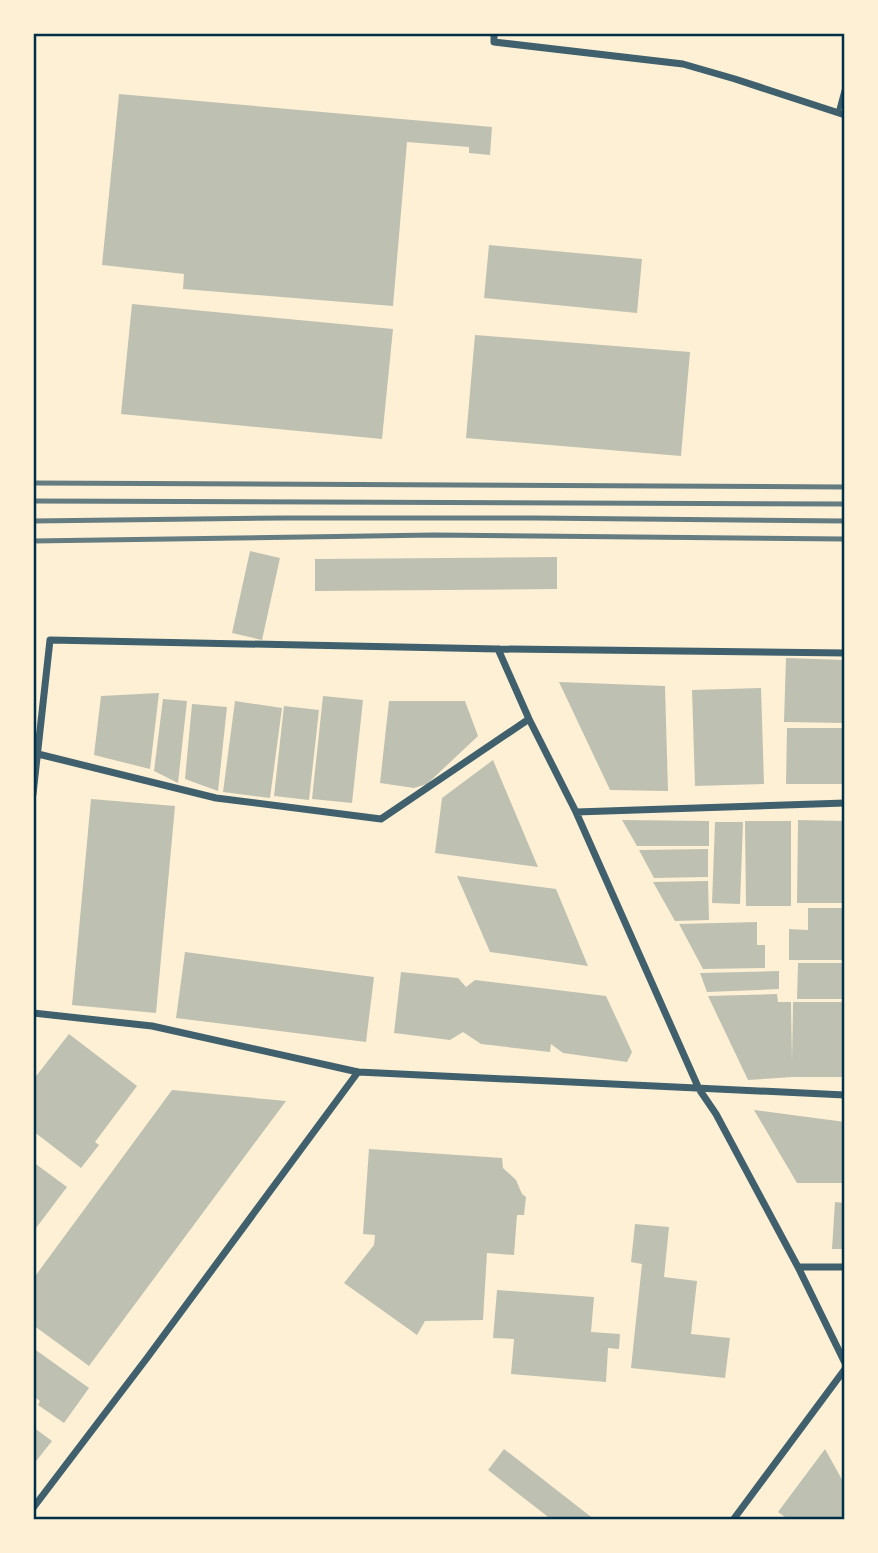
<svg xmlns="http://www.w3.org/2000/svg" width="878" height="1553" font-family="Ubuntu,sans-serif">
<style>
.building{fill:#bec0b2}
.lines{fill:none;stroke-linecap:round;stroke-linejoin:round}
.service{stroke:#3f606c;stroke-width:5}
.minor{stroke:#3f606c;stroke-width:7}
.rail{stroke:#657d81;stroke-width:5}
.neatline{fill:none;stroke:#003049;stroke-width:2.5}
</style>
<rect width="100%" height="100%" fill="#fdf0d5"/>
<!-- building -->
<path class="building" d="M119,94L492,127L490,155L469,153V147L407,142L393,306L183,289L184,274L102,265Z
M489,245L642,259L637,313L484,298Z
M132,304L393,329L382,439L121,414Z
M475,335L690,352L681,456L466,438Z
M250,551L280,558L262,640L232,633Z
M557,557V589L315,591V559Z
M786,658L845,660V723L784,722Z
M559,682L665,686L668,791L610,790Z
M761,688L764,784L695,786L692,690Z
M159,693L150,769L94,755L101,696Z
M323,696L363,700L352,803L312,799Z
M163,699L187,701L178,783L154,771Z
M235,701L282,708L270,798L223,792Z
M389,701H465L478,736L427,784L414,788L380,783Z
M192,704L227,707L218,791L185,779Z
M284,706L319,710L309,800L274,796Z
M787,728H845V784H786Z
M493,760L538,867L435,853L442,798Z
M91,799L175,806L156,1013L72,1005Z
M622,820L709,821V846H637Z
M798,820L845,821V903H797Z
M745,821H791V906H746Z
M715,822H743L740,904L712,903Z
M708,849V877L654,878L639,850Z
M457,876L556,889L588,966L490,952Z
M708,881L709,920L675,921L653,882Z
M808,908H845V960H789V929L808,930Z
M757,922V945H765V968L703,969L679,924Z
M185,952L374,977L366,1042L176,1018Z
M798,963H845V999H797Z
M779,971V989L707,992L700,973Z
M401,972L458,978L466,987L475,980L606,996L632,1052L627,1062L563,1053L551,1044L550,1052L481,1044L463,1032L450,1040L394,1033Z
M777,994L778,1002H791L792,1062L793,1002H845V1077H793L748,1080L708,996Z
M69,1034L137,1086L95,1142L99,1145L81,1168L33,1131V1080Z
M172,1090L286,1101L89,1366L33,1325V1279Z
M754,1110L845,1122V1183H797Z
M369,1149L502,1158L503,1168L516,1180L522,1194L526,1197L524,1215H517L514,1255L487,1253L483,1320L425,1321L417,1335L344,1283L374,1245L375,1235L363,1234Z
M33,1162L67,1187L33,1232Z
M835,1202L845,1203V1249H832Z
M635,1224L669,1227L664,1277L697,1281L691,1334L730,1338L725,1378L631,1368L642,1264L631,1262Z
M497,1290L594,1297L591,1332L620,1334L619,1349L608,1348L606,1382L511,1374L514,1339L493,1338Z
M33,1348L89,1388L64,1423L38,1405L40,1401L33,1396Z
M33,1427L52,1441L33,1465Z
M504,1449L595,1520H552L488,1470Z
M825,1449L845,1485V1520H789L778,1512Z"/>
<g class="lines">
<!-- service -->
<path class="service" d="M838,113L845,87"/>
<!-- minor -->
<path class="minor" d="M494,33V42L683,64L735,79L845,115
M498,649L529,719L576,812L699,1089L716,1114L798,1267L845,1363
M34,753L216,798L381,819L529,719
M33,794L50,640L498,649L845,653
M576,812L845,803
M33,1013L152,1026L358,1072L845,1095
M798,1267H845
M33,1508L147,1358L358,1072
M733,1520L845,1369"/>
<!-- rail -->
<path class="rail" d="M33,483L845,487
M33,501L845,504
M33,521L284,518H535L845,521
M33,541L434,535L845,539"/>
</g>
<!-- border -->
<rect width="878" height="1553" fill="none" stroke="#fdf0d5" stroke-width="70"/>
<rect x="35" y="35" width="808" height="1483" class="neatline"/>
</svg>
